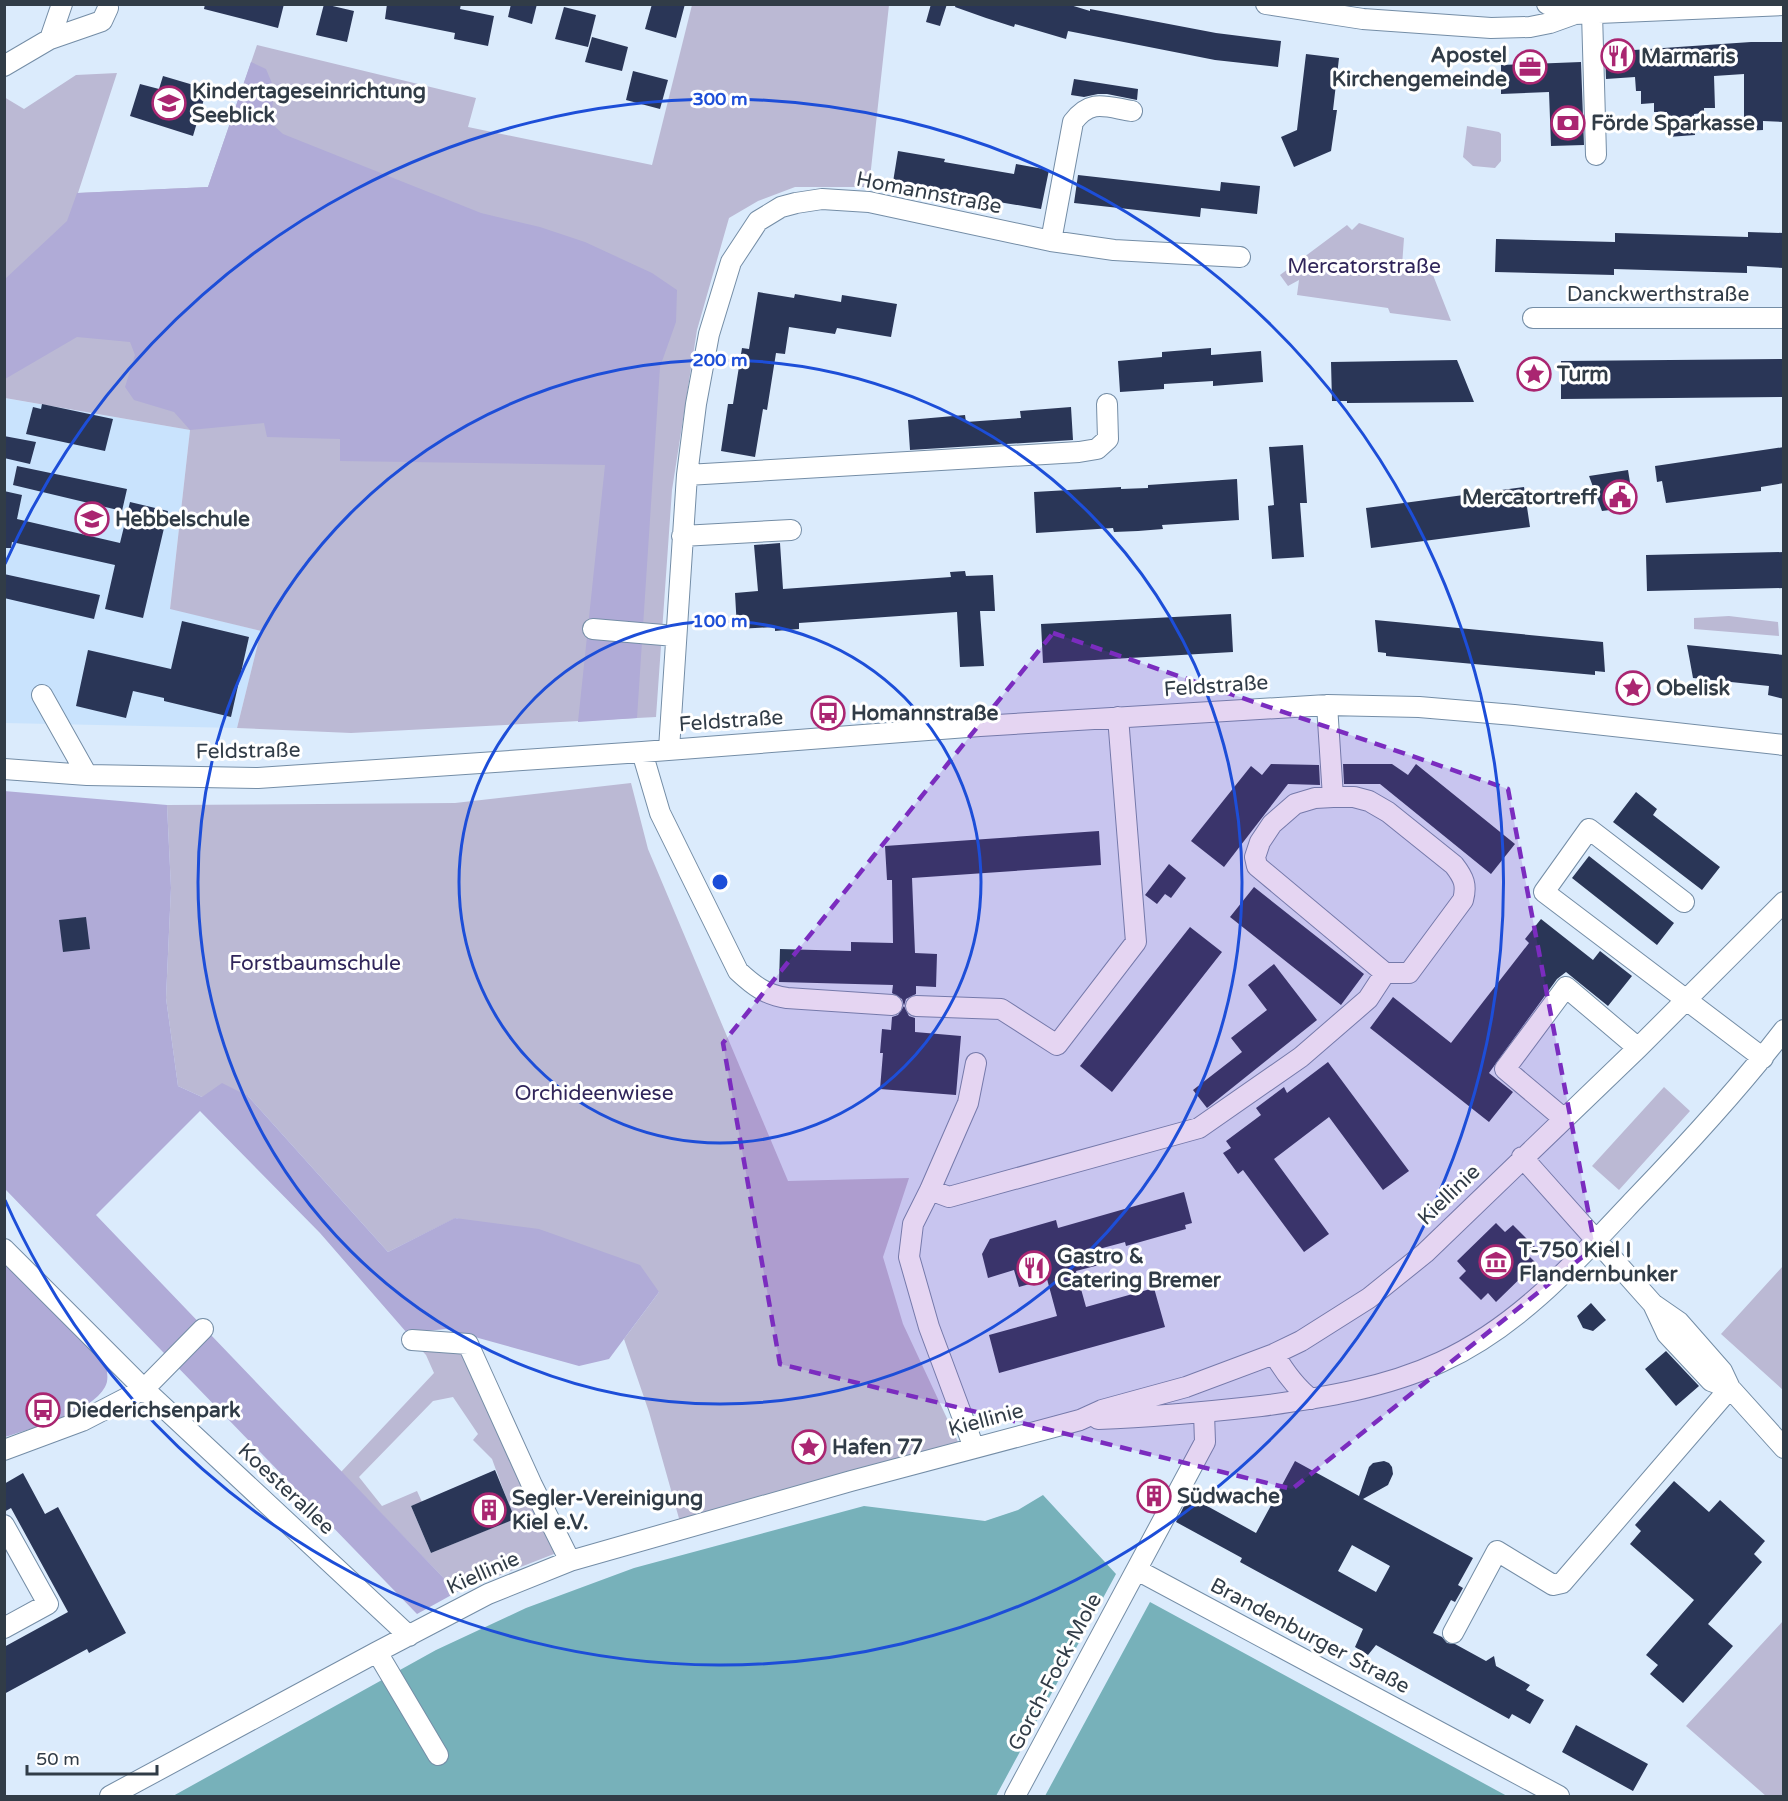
<svg xmlns="http://www.w3.org/2000/svg" width="1788" height="1801" font-family="'Varela Round',sans-serif">
<style>
.built{fill:#c9e3fd}
.green{fill:#bbb9d4;fill-rule:evenodd}
.forest{fill:#b0abd7}
.water{fill:#77b1ba}
.building{fill:#2a3657;fill-rule:evenodd}
.lines{fill:none;stroke-linecap:round;stroke-linejoin:round}
.minor-casing{stroke:#748da6;stroke-width:22}
.minor{stroke:#fff;stroke-width:20}
.marked{fill:#7b2cbf;fill-opacity:0.2;stroke:#7b2cbf;stroke-width:4.5;stroke-dasharray:12 8;stroke-linejoin:round}
.ring{fill:none;stroke:#1d4ed8;stroke-width:3}
.labels{text-anchor:middle;dominant-baseline:central;stroke-width:6;stroke-linejoin:round;paint-order:stroke}
.poi-label{font-size:21px;font-weight:bold;fill:#313c47;stroke:#fff;text-anchor:start}
.street-label{font-size:21px;fill:#313c47;stroke:#fff}
.park-label{font-size:21px;fill:#30255a;stroke:#fff}
.centre{fill:#1d4ed8;stroke:#fff;stroke-width:3}
.ring-label{font-size:18px;text-anchor:middle;font-weight:bold;fill:#1d4ed8;stroke:#fff;stroke-width:6;stroke-linejoin:round;paint-order:stroke}
</style>
<rect width="100%" height="100%" fill="#dbebfc"/>
<!-- built -->
<path class="built" d="M4,398L190,430L170,608L261,631L237,728L5,723Z"/>
<!-- green -->
<path class="green" d="M692,5H889L869,187H795L758,201L729,218L697,330L672,490L656,717L351,733L237,728L261,631L170,609L190,430L5,398L4,97L24,109L76,75L117,73L78,193L208,187L257,45L476,98L468,127L652,165Z
M1467,126L1499,132L1501,134V161L1495,168L1473,166L1463,157Z
M1359,223L1404,238L1402,266L1431,270L1451,321L1390,313L1388,308L1297,295L1299,280L1288,286L1280,275L1347,225L1352,230Z
M1729,616L1778,622L1779,636L1694,629V618Z
M631,783L648,849L788,1181L909,1178L883,1257L903,1324L958,1442L680,1522L649,1412L624,1339L659,1292L456,1218L388,1252L248,1096L202,1097L178,1086L166,998L171,888L167,805L455,803Z
M1664,1087L1690,1111L1619,1190L1592,1166Z
M1783,1266V1390L1721,1334Z
M412,1340L468,1344L564,1550L457,1592L341,1472L434,1373L426,1355ZM453,1397L478,1434L473,1440L492,1459L514,1519L431,1553L411,1506L422,1502L417,1491L382,1506L359,1477L433,1401Z
M1783,1621V1796H1766L1686,1726Z"/>
<!-- forest -->
<path class="forest" d="M251,62L266,69L274,88L271,123L283,134L481,213L540,227L585,242L652,273L677,290L676,322L660,367L637,718L578,722L605,465L340,461V439L267,437L264,423L190,430L174,412L134,400L125,387L135,355L130,342L77,337L5,379V279L67,221L77,193L208,187Z
M4,791L167,805L171,888L166,998L178,1086L202,1097L222,1083L248,1096L388,1252L455,1218L539,1229L640,1265L659,1292L609,1359L579,1366L446,1329L407,1333L320,1233L200,1111L96,1215L457,1592L417,1614L5,1189Z
M4,1263L106,1364C107,1372 109,1380 105,1387C92,1412 30,1429 5,1437Z"/>
<!-- water -->
<path class="water" d="M1043,1495L1116,1574L996,1796H173L436,1650L526,1608L634,1568L864,1506L985,1521L1018,1510Z
M1150,1602L1507,1796H1045Z"/>
<!-- building -->
<path class="building" d="M205,4H284L278,28L204,9Z
M324,4L354,11L347,42L316,35Z
M387,4H461L460,9L494,16L488,46L454,39L455,33L385,19Z
M511,4H537L532,24L508,17Z
M652,4H685L676,38L645,29Z
M931,4H947L940,26L926,22Z
M956,4H1067L1090,11V9L1216,33L1281,41L1278,67L1215,60L1068,31L1066,39L1015,24L1014,27L986,18L955,7Z
M564,7L596,15L588,47L555,39Z
M592,37L628,47L622,71L585,62Z
M1751,42H1784V122L1763,121V130L1744,131V74L1714,76L1715,108H1704V113L1694,114L1695,135L1668,137L1667,112H1654V103L1641,104V91H1636L1635,77L1606,79L1605,52Z
M1306,54L1339,58L1333,110H1337L1331,151L1294,167L1281,137L1297,130Z
M1581,62L1584,145L1551,146L1549,92L1501,94V65Z
M633,71L668,80L660,109L626,100Z
M163,76L207,89L193,136L130,116L140,84L159,89Z
M1074,79L1138,89L1137,100L1107,94H1098L1084,97L1071,95Z
M898,151L945,159L944,162L1014,174L1016,164L1049,170L1041,209L939,192L940,190L893,182Z
M1078,175L1220,191L1221,182L1260,186L1257,214L1201,208L1200,217L1074,203Z
M1748,232L1784,233V268L1747,266V273L1614,269V275L1495,272L1496,239L1615,242V233L1748,237Z
M758,292L794,298L795,294L841,302L842,295L897,304L891,337L837,328L835,334L789,327L785,354L776,353L767,410L763,409L755,457L721,451L728,404H733L742,348L749,349Z
M1211,348V355L1261,351L1263,382L1213,386V381L1164,384V389L1120,392L1118,361L1162,357V352Z
M1784,359V397L1561,399V361Z
M1457,360L1474,402L1347,403V401H1332L1331,362Z
M42,404L113,419L105,451L26,434L33,407L41,409Z
M1071,407L1073,440L910,450L908,420L965,415L966,422L1021,418L1020,411Z
M4,436L36,442L30,464L4,458Z
M1303,445L1307,503H1300L1304,557L1272,559L1268,506L1274,505L1269,447Z
M1784,447V483L1761,487V491L1666,503L1662,481L1657,482L1655,466Z
M17,466L127,489L122,511L13,485Z
M1628,470L1634,507L1602,511L1589,476Z
M1237,479L1239,520L1162,525L1163,529L1138,531L1114,532L1113,528L1036,533L1034,492L1121,487V489L1148,488V485Z
M1524,487L1530,527L1371,548L1366,508Z
M4,491L22,495L17,519L120,543L130,502L168,511L143,618L105,609L115,565L12,542L11,548H4Z
M780,543L783,589L951,577L950,572L965,571L966,576L993,575L995,611H980L984,666L960,667L957,612L799,623V629L775,631V627L737,629L735,593L758,591L754,545Z
M1784,552V588L1647,591L1646,555Z
M4,574L100,595L94,619L4,598Z
M1231,614L1233,652L1043,663L1041,624Z
M1375,620L1603,642L1605,672L1595,671V675L1386,656V653L1378,652Z
M182,621L249,637L231,717L164,701V698L133,691L126,718L76,706L88,650L171,669Z
M1687,645L1784,655V699L1768,695L1769,686L1693,678Z
M1271,764L1319,765L1320,785L1288,784L1224,867L1191,841L1251,766L1262,775Z
M1343,764H1392L1408,775L1416,764L1515,844L1491,874L1380,784H1344Z
M1636,792L1657,809L1653,815L1720,867L1702,890L1613,822Z
M1099,831L1101,865L912,878L915,953L937,954L936,987L916,986V994L906,999L904,1006L909,1016L915,1018V1032L961,1036L956,1095L880,1089L883,1053H880L882,1029L891,1030L892,1017L898,1015L904,1006L902,999L892,993L893,985L779,982L780,949L851,951V942L893,943L892,880H887L885,846Z
M1589,856L1674,923L1657,945L1572,878Z
M1169,864L1186,878L1171,898L1165,894L1157,904L1145,895Z
M1254,887L1364,974L1341,1005L1230,917Z
M86,917L90,949L63,952L59,920Z
M1541,919L1593,960L1600,951L1632,976L1608,1006L1566,972L1557,979L1489,1073L1513,1092L1489,1122L1370,1028L1393,997L1451,1043L1529,943L1525,939Z
M1190,927L1222,952L1112,1092L1080,1066Z
M1274,964L1317,1020L1207,1108L1193,1090L1242,1052L1231,1038L1267,1010L1248,985Z
M1328,1062L1409,1171L1383,1190L1329,1117L1274,1159L1329,1234L1304,1252L1243,1170L1238,1174L1223,1153L1231,1148L1226,1141L1261,1115L1256,1108L1284,1087L1287,1093Z
M1184,1192L1192,1223L1185,1225L1186,1229L1126,1246L1125,1242L1099,1249L1103,1264L1076,1271L1086,1307L1154,1288L1165,1327L999,1373L989,1335L1057,1316L1047,1279L1019,1287L1014,1270L988,1278L982,1254L990,1239L1056,1220L1058,1228Z
M1496,1223L1505,1232L1513,1225L1535,1247L1527,1254L1536,1263L1496,1302L1488,1293L1481,1300L1459,1278L1466,1271L1457,1261Z
M1591,1303L1606,1320L1593,1331L1583,1328L1577,1316Z
M1666,1351L1699,1386L1676,1406L1645,1369Z
M1295,1461L1359,1496L1369,1467L1373,1463L1384,1461L1389,1463L1392,1467L1393,1474L1388,1485L1363,1499L1473,1558L1458,1585L1463,1588L1455,1602L1451,1600L1433,1633L1442,1637L1447,1643L1455,1644L1486,1661L1494,1656L1496,1666L1530,1685L1526,1690L1544,1700L1530,1724L1512,1714L1509,1719L1376,1645L1368,1655L1355,1647L1363,1629L1240,1562L1242,1558L1176,1522L1189,1496L1256,1533ZM1352,1545L1390,1566L1376,1592L1338,1571Z
M495,1470L515,1519L431,1553L411,1506Z
M23,1473L45,1514L58,1507L126,1633L89,1653L87,1649L4,1694V1647L68,1612L11,1508L4,1512V1484Z
M1674,1481L1709,1512L1720,1500L1765,1541L1754,1554L1762,1562L1708,1624L1733,1646L1683,1703L1650,1674L1658,1665L1646,1655L1694,1600L1630,1544L1641,1531L1635,1525Z
M1150,1486L1164,1493L1157,1506L1143,1498Z
M1576,1725L1648,1764L1633,1791L1562,1752Z"/>
<g class="lines">
<defs>
<path id="minor" d="M1266,4L1363,19L1491,28L1530,27L1550,23L1575,14L1784,5
M1547,4L1575,14
M1592,13L1596,155
M50,39L62,4
M4,66L50,39L102,21L108,8
M1051,241L1073,122C1091,98 1106,107 1132,111
M1533,318H1784
M687,475L1079,452L1097,449L1108,439L1107,404
M682,536L791,530
M593,629L675,636
M42,695L87,775
M1327,705L1333,797
M669,749L687,475L696,404L709,334L731,262L758,221L781,207L796,203L822,199L869,202L1051,241L1114,250L1240,257
M642,752L660,813L738,971C754,986 766,995 787,998L892,1005
M4,769L87,775L258,778L642,752L980,726L1327,705L1419,707L1514,715L1784,745
M1684,902L1589,829L1544,892L1763,1058
M916,1006L1001,1009L1057,1045L1136,942L1118,717
M1563,1118L1505,1069L1566,987L1638,1048
M1522,1157L1653,1304L1679,1322L1722,1371L1730,1388L1784,1448
M930,1190L949,1197L1199,1128L1301,1057L1368,999L1385,973H1409L1463,900C1467,885 1464,878 1454,865L1388,812L1369,801L1354,797H1333L1315,798L1295,804L1272,824L1260,842L1255,857L1257,866L1385,973
M4,1249L144,1389L409,1636
M1653,1304L1667,1334L1711,1381L1730,1388
M412,1340L468,1344L532,1485L570,1561
M1274,1354C1284,1371 1295,1387 1311,1399
M1098,1419C1153,1417 1207,1412 1261,1406C1322,1398 1385,1388 1441,1362C1518,1327 1577,1261 1634,1200C1686,1146 1738,1090 1784,1030
M974,1448L929,1327L909,1257L913,1224L930,1190L968,1103L976,1063
M4,1450L82,1421L144,1389L203,1329
M4,1525L48,1604L4,1628
M1137,1570L1559,1796
M1453,1633L1497,1551L1553,1585L1562,1583L1730,1388
M377,1652L438,1755
M110,1796L377,1652L488,1594L570,1561L851,1481L1080,1420L1102,1410L1186,1387L1274,1354L1301,1341L1369,1298L1425,1253L1638,1048L1784,902
M1015,1796L1205,1442L1204,1413"/>
</defs>
<!-- minor casing -->
<use href="#minor" class="minor-casing"/>
<!-- minor -->
<use href="#minor" class="minor"/>
</g>
<!-- marked area -->
<path class="marked" d="M1053,633L1508,789L1595,1247L1292,1489L780,1364L723,1043Z"/>
<!-- distance rings -->
<g class="ring">
<circle cx="720" cy="882" r="261"/>
<circle cx="720" cy="882" r="522"/>
<path d="M5 564A783 783 0 1 1 5 1200"/>
</g>
<!-- icons -->
<defs>
<symbol id="restaurant-ring" viewBox="-11 -11 22 22"><circle r="9.5" fill="#fff" stroke="#aa2671" stroke-width="1.5"/><path d="M-5-6h1v4h1v-4h1v4h1v-4h1v5L-1.5 .5V6h-2V.5L-5-1ZM5-6V6H3V1.5H1.5Q1.5-4 5-6Z" fill="#aa2671"/></symbol>
<symbol id="office-ring" viewBox="-11 -11 22 22"><circle r="9.5" fill="#fff" stroke="#aa2671" stroke-width="1.5"/><path d="M-6-3h4V-5.5h4V-3h4V5H-6ZM-1-4.5V-3h2v-1.5ZM-6 0V1H6V0Z" fill="#aa2671"/></symbol>
<symbol id="school-ring" viewBox="-11 -11 22 22"><circle r="9.5" fill="#fff" stroke="#aa2671" stroke-width="1.5"/><path d="M0-5L7-2L0 1L-7-2ZM-4 1L0 2.5L4 1V4Q0 6-4 4Z" fill="#aa2671"/></symbol>
<symbol id="bank-ring" viewBox="-11 -11 22 22"><circle r="9.5" fill="#fff" stroke="#aa2671" stroke-width="1.5"/><path d="M-6-4H6V4H-6ZM0-2.3a2.3 2.3 0 1 0 0 4.6a2.3 2.3 0 1 0 0-4.6Z" fill="#aa2671"/></symbol>
<symbol id="sight-ring" viewBox="-11 -11 22 22"><circle r="9.5" fill="#fff" stroke="#aa2671" stroke-width="1.5"/><path d="M0-6L1.8-2.2L6-1.7L2.9 1.2L3.7 5.4L0 3.3L-3.7 5.4L-2.9 1.2L-6-1.7L-1.8-2.2Z" fill="#aa2671"/></symbol>
<symbol id="civic-ring" viewBox="-11 -11 22 22"><circle r="9.5" fill="#fff" stroke="#aa2671" stroke-width="1.5"/><path d="M-.6-6.5H3V-4.5H.6V-3L4-1V1h2V6H-6V1h2V-1L-.6-3ZM-1.2 2.5V6h2.4V2.5Z" fill="#aa2671"/></symbol>
<symbol id="bus-ring" viewBox="-11 -11 22 22"><circle r="9.5" fill="#fff" stroke="#aa2671" stroke-width="1.5"/><path d="M-5-6H5V4H4V6H2V4H-2V6H-4V4H-5ZM-3.5-4V0h7V-4ZM-3.5 1.2v1.5H-2V1.2ZM2 1.2v1.5H3.5V1.2Z" fill="#aa2671"/></symbol>
<symbol id="museum-ring" viewBox="-11 -11 22 22"><circle r="9.5" fill="#fff" stroke="#aa2671" stroke-width="1.5"/><path d="M0-6L6-3V-2H-6V-3ZM-5-1h2V3h-2ZM-1-1h2V3h-2ZM3-1h2V3H3ZM-6 4H6V6H-6Z" fill="#aa2671"/></symbol>
<symbol id="building-ring" viewBox="-11 -11 22 22"><circle r="9.5" fill="#fff" stroke="#aa2671" stroke-width="1.5"/><path d="M-4-6H4V6H1V3H-1V6H-4ZM-2.5-4.3h1.7v1.8h-1.7ZM.8-4.3h1.7v1.8H.8ZM-2.5-1h1.7V.8h-1.7ZM.8-1h1.7V.8H.8Z" fill="#aa2671"/></symbol>
</defs>
<g fill-rule="evenodd">
<use href="#restaurant-ring" x="1599" y="37" width="38" height="38"/>
<use href="#office-ring" x="1511" y="48" width="38" height="38"/>
<use href="#school-ring" x="150" y="84" width="38" height="38"/>
<use href="#bank-ring" x="1549" y="104" width="38" height="38"/>
<use href="#sight-ring" x="1515" y="355" width="38" height="38"/>
<use href="#civic-ring" x="1601" y="478" width="38" height="38"/>
<use href="#school-ring" x="73" y="500" width="38" height="38"/>
<use href="#sight-ring" x="1614" y="669" width="38" height="38"/>
<use href="#bus-ring" x="809" y="694" width="38" height="38"/>
<use href="#museum-ring" x="1477" y="1243" width="38" height="38"/>
<use href="#restaurant-ring" x="1015" y="1249" width="38" height="38"/>
<use href="#bus-ring" x="24" y="1391" width="38" height="38"/>
<use href="#sight-ring" x="790" y="1428" width="38" height="38"/>
<use href="#building-ring" x="1135" y="1477" width="38" height="38"/>
<use href="#building-ring" x="470" y="1491" width="38" height="38"/>
</g>
<g class="labels">
<!-- poi labels -->
<g class="poi-label">
<text x="1507" y="55" text-anchor="end">Apostel<tspan x="1507" dy="24">Kirchengemeinde</tspan></text>
<text x="1641" y="56">Marmaris</text>
<text x="192" y="91">Kindertageseinrichtung<tspan x="192" dy="24">Seeblick</tspan></text>
<text x="1591" y="123">Förde Sparkasse</text>
<text x="1557" y="374">Turm</text>
<text x="1597" y="497" text-anchor="end">Mercatortreff</text>
<text x="115" y="519">Hebbelschule</text>
<text x="1656" y="688">Obelisk</text>
<text x="851" y="713">Homannstraße</text>
<text x="1519" y="1250">T-750 Kiel I<tspan x="1519" dy="24">Flandernbunker</tspan></text>
<text x="1057" y="1256">Gastro &amp;<tspan x="1057" dy="24">Catering Bremer</tspan></text>
<text x="66" y="1410">Diederichsenpark</text>
<text x="832" y="1447">Hafen 77</text>
<text x="1177" y="1496">Südwache</text>
<text x="512" y="1498">Segler-Vereinigung<tspan x="512" dy="24">Kiel e.V.</tspan></text>
</g>
<!-- street labels -->
<g class="street-label">
<text transform="translate(929 193) rotate(11)">Homannstraße</text>
<text x="1658" y="294">Danckwerthstraße</text>
<text transform="translate(1216 686) rotate(-4)">Feldstraße</text>
<text transform="translate(731 721) rotate(-4)">Feldstraße</text>
<text transform="translate(248 751) rotate(-1)">Feldstraße</text>
<text transform="translate(1449 1195) rotate(-44)">Kiellinie</text>
<text transform="translate(986 1420) rotate(-15)">Kiellinie</text>
<text transform="translate(286 1489) rotate(43)">Koesterallee</text>
<text transform="translate(483 1573) rotate(-24)">Kiellinie</text>
<text transform="translate(1310 1636) rotate(28)">Brandenburger Straße</text>
<text transform="translate(1055 1672) rotate(-62)">Gorch-Fock-Mole</text>
</g>
<!-- park labels -->
<g class="park-label">
<text x="1364" y="266">Mercatorstraße</text>
<text x="315" y="963">Forstbaumschule</text>
<text x="594" y="1093">Orchideenwiese</text>
</g>
</g>
<circle cx="720" cy="882" r="9" class="centre"/>
<g class="ring-label">
<text x="720" y="105">300 m</text>
<text x="720" y="366">200 m</text>
<text x="720" y="627">100 m</text>
</g>
<!-- border -->
<rect width="1788" height="1801" fill="none" stroke="#313c47" stroke-width="12"/>
<!-- scale -->
<path d="M27 1765v9h130v-9" fill="none" stroke="#313c47" stroke-width="3"/>
<text x="36" y="1765" font-size="18" fill="#313c47" stroke="#ffffff" stroke-width="4.5" paint-order="stroke">50 m</text>
</svg>
